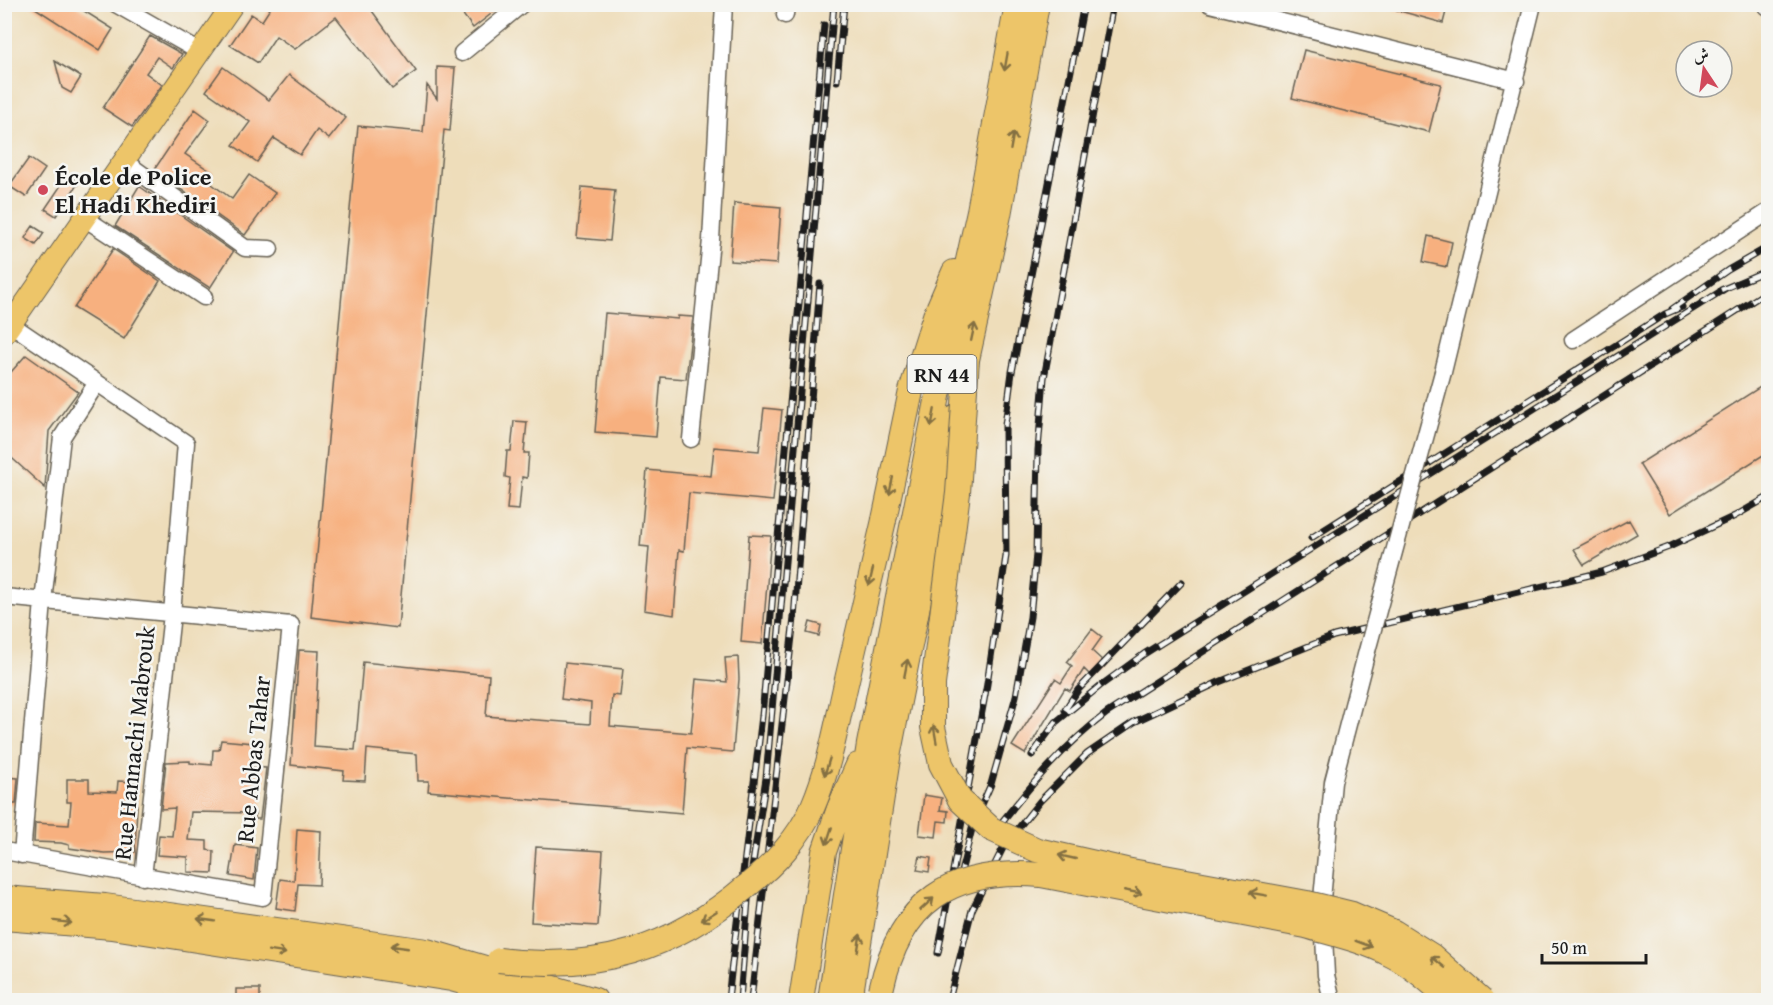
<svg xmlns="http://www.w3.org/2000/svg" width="1773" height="1005" font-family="'Gentium Book Plus',Amiri,serif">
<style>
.building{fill:#f7b07f}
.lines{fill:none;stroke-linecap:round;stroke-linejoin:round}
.minor-casing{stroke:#666053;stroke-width:19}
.major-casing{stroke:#666053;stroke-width:23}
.highway-casing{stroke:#666053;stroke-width:26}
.minor{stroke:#fff;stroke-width:16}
.major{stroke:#edc569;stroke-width:21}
.highway{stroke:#edc569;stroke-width:24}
.rail-casing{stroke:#1c1c1c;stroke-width:7}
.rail{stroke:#f6f6f2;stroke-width:4.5;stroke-dasharray:14;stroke-linecap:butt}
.minor-bridge-casing{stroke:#666053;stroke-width:19;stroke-linecap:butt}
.highway-bridge-casing{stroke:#666053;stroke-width:26;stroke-linecap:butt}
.minor-bridge{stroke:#fff;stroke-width:16}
.highway-bridge{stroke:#edc569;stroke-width:24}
.oneway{stroke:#847042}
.poi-dot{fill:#d1495b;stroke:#f6f6f2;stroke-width:2}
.labels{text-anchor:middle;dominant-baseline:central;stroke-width:5;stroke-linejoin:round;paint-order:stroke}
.shield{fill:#f6f6f2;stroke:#5d5d5c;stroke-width:1.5}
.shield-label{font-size:22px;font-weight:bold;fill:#1c1c1c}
.poi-label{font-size:24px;font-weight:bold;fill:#1c1c1c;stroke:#f6f6f2;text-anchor:start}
.street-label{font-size:24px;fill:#1c1c1c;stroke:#f6f6f2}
</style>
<rect width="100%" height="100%" fill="#f6f6f2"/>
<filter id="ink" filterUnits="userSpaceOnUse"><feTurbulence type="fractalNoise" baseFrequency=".0167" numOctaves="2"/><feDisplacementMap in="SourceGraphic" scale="12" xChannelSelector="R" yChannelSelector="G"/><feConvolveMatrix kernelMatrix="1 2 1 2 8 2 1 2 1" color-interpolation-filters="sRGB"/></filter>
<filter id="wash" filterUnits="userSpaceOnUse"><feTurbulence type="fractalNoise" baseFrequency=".008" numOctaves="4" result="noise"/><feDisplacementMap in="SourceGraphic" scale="24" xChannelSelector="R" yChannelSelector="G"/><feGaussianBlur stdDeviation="1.35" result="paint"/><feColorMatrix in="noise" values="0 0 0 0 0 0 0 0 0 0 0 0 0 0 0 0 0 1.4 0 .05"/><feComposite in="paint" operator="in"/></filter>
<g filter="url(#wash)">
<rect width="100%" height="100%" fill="#eeddba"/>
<g id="blocks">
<!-- building -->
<path class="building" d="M29,4H73L113,29L100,50Z
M273,4H367L416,71L392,89L336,17L295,49L276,36L258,63L230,45L251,14L262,21Z
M455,4H504L473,28Z
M1390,4H1448L1443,23L1389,8Z
M150,36L182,54L173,68L157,57L146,73L162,85L132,127L103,108Z
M1304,50L1441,84L1429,132L1292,98Z
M55,61L81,77L71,93L62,88Z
M223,67L269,100L289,75L346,118L329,139L317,130L300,155L274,138L257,162L233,145L250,122L206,91Z
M437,67L455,68L450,131L444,130L398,628L311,617L358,126L423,132L427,85L437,99Z
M195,109L210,120L185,154L213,173L208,181L232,199L249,175L275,193L245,235L154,170Z
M29,158L45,169L26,197L9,186Z
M68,175L79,182L56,216L45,209Z
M139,186L233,252L210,288L115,226Z
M582,187L615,190L610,241L577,238Z
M734,203L781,207L777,264L730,261Z
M33,226L44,233L36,245L25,238Z
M1428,236L1452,242L1447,267L1423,262Z
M113,249L160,281L124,339L74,308Z
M605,313L678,319V316L693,317L686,379L661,377L656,437L595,432Z
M26,355L78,392L49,431L45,488L4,451V380Z
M1768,382V452L1670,514L1639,464Z
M764,408L782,410L773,501L689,493L684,551L679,550L674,615L644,610L649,547L640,546L647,470L711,476L714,447L759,451Z
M514,421L527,422L524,453H529L527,478L522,477L519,510L507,509L510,478L505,477L507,451H511Z
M1629,520L1637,534L1584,565L1574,549Z
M749,535L771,536L762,644L741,642Z
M810,622L821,625L819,636L807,633Z
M1092,629L1102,637L1092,651L1104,662L1090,675L1084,669L1070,691L1065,688L1025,754L1012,746L1055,679L1061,683L1072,666L1067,662Z
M299,650L319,651L314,747L355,750L363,662L489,675L486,716L590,724L591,703L561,699L565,663L623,669L620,696L612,695L610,726L691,733L696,679L727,682L725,658L738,657L739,679L733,752L687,748L682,813L428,791L429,781H418L417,754L367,749L365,781L343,780L344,771L291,765Z
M221,740L253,743L250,767L266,768L260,819H255V813L191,812L188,840L207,841V850L214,851L213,873L188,872V857L157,855L159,835L172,836L175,808L161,809L166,762L190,761V763L212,765L213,750H219Z
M4,777L18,778L16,804H4Z
M67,779H89V791L117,792L118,781L138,782L135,852L104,853L69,848V845L61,843L34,842L35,823L69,825L71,802H67Z
M924,795L942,798L940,810L948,811L947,822L938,821L936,837L919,835Z
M297,829L321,831L319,885L298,884L295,911L276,908L280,879L294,881Z
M235,845L257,848L254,880L230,876Z
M536,847L603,851L598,926L531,922Z
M920,856L931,858L929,872L917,870Z
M236,989H260V1000H236Z"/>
</g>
</g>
<g filter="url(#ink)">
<use href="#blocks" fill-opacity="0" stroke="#666053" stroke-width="1.5"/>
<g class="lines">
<defs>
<path id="minor" d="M116,4L200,52
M1210,4L1516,81
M1765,4L1768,7
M785,15L786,4
M462,53L522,4
M125,162L245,248L270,249
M86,219L204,297
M12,325L186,443L172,614L143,877
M1573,340L1768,212
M1443,372L1533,4
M691,439L711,240L724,4
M4,597L291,625L263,897L4,851
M22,855L43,601L62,437L96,384
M1332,1000L1326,975L1322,899L1333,782L1367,651"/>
<path id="major" d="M4,334L233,4"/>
<path id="highway" d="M963,378L999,215L1037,4
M884,520L911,391L935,316L954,272
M4,898L105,906L427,951L595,1000
M4,918L112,927L322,959L451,979L528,1000
M801,1000L824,852L839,808L858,765
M830,1000L869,744L940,386L979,211L1017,4
M850,1000L889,752L955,418"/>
</defs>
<!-- minor casing -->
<use href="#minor" class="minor-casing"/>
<!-- major casing -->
<use href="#major" class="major-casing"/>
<!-- highway casing -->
<use href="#highway" class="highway-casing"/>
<!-- minor -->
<use href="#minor" class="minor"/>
<!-- major -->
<use href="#major" class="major"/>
<!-- highway -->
<use href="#highway" class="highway"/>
<defs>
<path id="rail" d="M837,81L844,4
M1721,290L1768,270
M1672,309L1728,270L1768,247
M1311,538L1665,314L1682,307
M1065,710L1078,690L1182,582
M1032,755L1056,722L1100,686L1144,654L1726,288
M997,828C1032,784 1062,747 1107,713L1768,291
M959,880L973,825L991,784L1016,696L1030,617L1036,554L1038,450L1044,378L1113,4
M938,953L987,684L1006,556L1005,425L1012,372L1084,4
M731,972L762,716L824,25
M728,1000L732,964
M740,1000L749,888L766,778L834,4
M751,1000L794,618L820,284
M949,1000L972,910L1004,846L1040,801L1087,754L1134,722L1219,682L1334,636L1602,572L1669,547L1735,516L1768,497"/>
</defs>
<!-- rail casing -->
<use href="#rail" class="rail-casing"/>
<!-- rail -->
<use href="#rail" class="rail"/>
<defs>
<path id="minor-bridge" d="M1367,651L1443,372"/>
<path id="highway-bridge" d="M967,359L958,493L933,684V727L941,764L960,800L991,829L1037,850L1126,870L1307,903L1352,914L1394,932L1432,956L1482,1000
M499,960C597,972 672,950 747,886C774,864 799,839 813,806C829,769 836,728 845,688C858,632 871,576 884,520
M881,990C900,901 951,868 1041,875L1306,926C1333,934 1362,940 1387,953C1411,964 1431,983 1451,1000"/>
</defs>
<!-- minor-bridge casing -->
<use href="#minor-bridge" class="minor-bridge-casing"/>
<!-- highway-bridge casing -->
<use href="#highway-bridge" class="highway-bridge-casing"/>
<!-- minor-bridge -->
<use href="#minor-bridge" class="minor-bridge"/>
<!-- highway-bridge -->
<use href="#highway-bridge" class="highway-bridge"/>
</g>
<!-- one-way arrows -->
<defs><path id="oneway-shaft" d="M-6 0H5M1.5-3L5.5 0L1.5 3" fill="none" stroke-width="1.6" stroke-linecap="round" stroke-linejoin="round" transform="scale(1.5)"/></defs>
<g class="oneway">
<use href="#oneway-shaft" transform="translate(1006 62) rotate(100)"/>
<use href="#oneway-shaft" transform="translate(1012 141) rotate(-80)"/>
<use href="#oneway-shaft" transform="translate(973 332) rotate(-78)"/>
<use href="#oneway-shaft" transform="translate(933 418) rotate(101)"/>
<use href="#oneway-shaft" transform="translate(891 486) rotate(102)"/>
<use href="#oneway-shaft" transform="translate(871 577) rotate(103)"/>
<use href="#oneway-shaft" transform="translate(906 668) rotate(-79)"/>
<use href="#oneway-shaft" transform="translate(935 734) rotate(-100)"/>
<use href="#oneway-shaft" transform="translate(827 767) rotate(107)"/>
<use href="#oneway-shaft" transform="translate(829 836) rotate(108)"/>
<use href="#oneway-shaft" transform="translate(1067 857) rotate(-167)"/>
<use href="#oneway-shaft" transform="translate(1133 892) rotate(11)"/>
<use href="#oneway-shaft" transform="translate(1258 894) rotate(-170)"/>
<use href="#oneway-shaft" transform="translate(927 904) rotate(-42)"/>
<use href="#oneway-shaft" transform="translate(709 916) rotate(148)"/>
<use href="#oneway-shaft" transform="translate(206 920) rotate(-172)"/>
<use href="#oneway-shaft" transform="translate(63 922) rotate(7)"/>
<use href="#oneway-shaft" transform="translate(859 943) rotate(-81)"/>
<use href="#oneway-shaft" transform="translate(1364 944) rotate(21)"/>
<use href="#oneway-shaft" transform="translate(399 947) rotate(-172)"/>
<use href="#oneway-shaft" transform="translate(277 952) rotate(9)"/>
<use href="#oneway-shaft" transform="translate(1438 962) rotate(-141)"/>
</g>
</g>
<!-- markers -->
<circle class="poi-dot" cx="43" cy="190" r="6"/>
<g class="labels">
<!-- shield labels -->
<rect class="shield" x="907.5" y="355" width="69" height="38" rx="4.5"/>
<g class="shield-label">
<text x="942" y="374">RN 44</text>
</g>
<!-- poi labels -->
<g class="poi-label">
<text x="55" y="176">École de Police<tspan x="55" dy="28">El Hadi Khediri</tspan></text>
</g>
<!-- street labels -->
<g class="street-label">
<text transform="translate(134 743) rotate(-84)">Rue Hannachi Mabrouk</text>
<text transform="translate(253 759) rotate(-84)">Rue Abbas Tahar</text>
</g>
</g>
<!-- margin -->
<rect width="1773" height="1005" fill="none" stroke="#f6f6f2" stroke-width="24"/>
<!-- north arrow -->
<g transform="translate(1704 69) rotate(347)"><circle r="28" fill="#f6f6f2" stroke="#9f9f9c" stroke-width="1.5"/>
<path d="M0-4.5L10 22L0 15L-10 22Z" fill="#d1495b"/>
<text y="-9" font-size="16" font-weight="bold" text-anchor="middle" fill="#1c1c1c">ش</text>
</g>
<!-- scale -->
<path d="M1542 954v9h104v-9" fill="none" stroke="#1c1c1c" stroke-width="3"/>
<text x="1551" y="954" font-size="18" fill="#1c1c1c" stroke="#f6f6f2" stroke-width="4.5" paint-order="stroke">50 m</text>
</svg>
